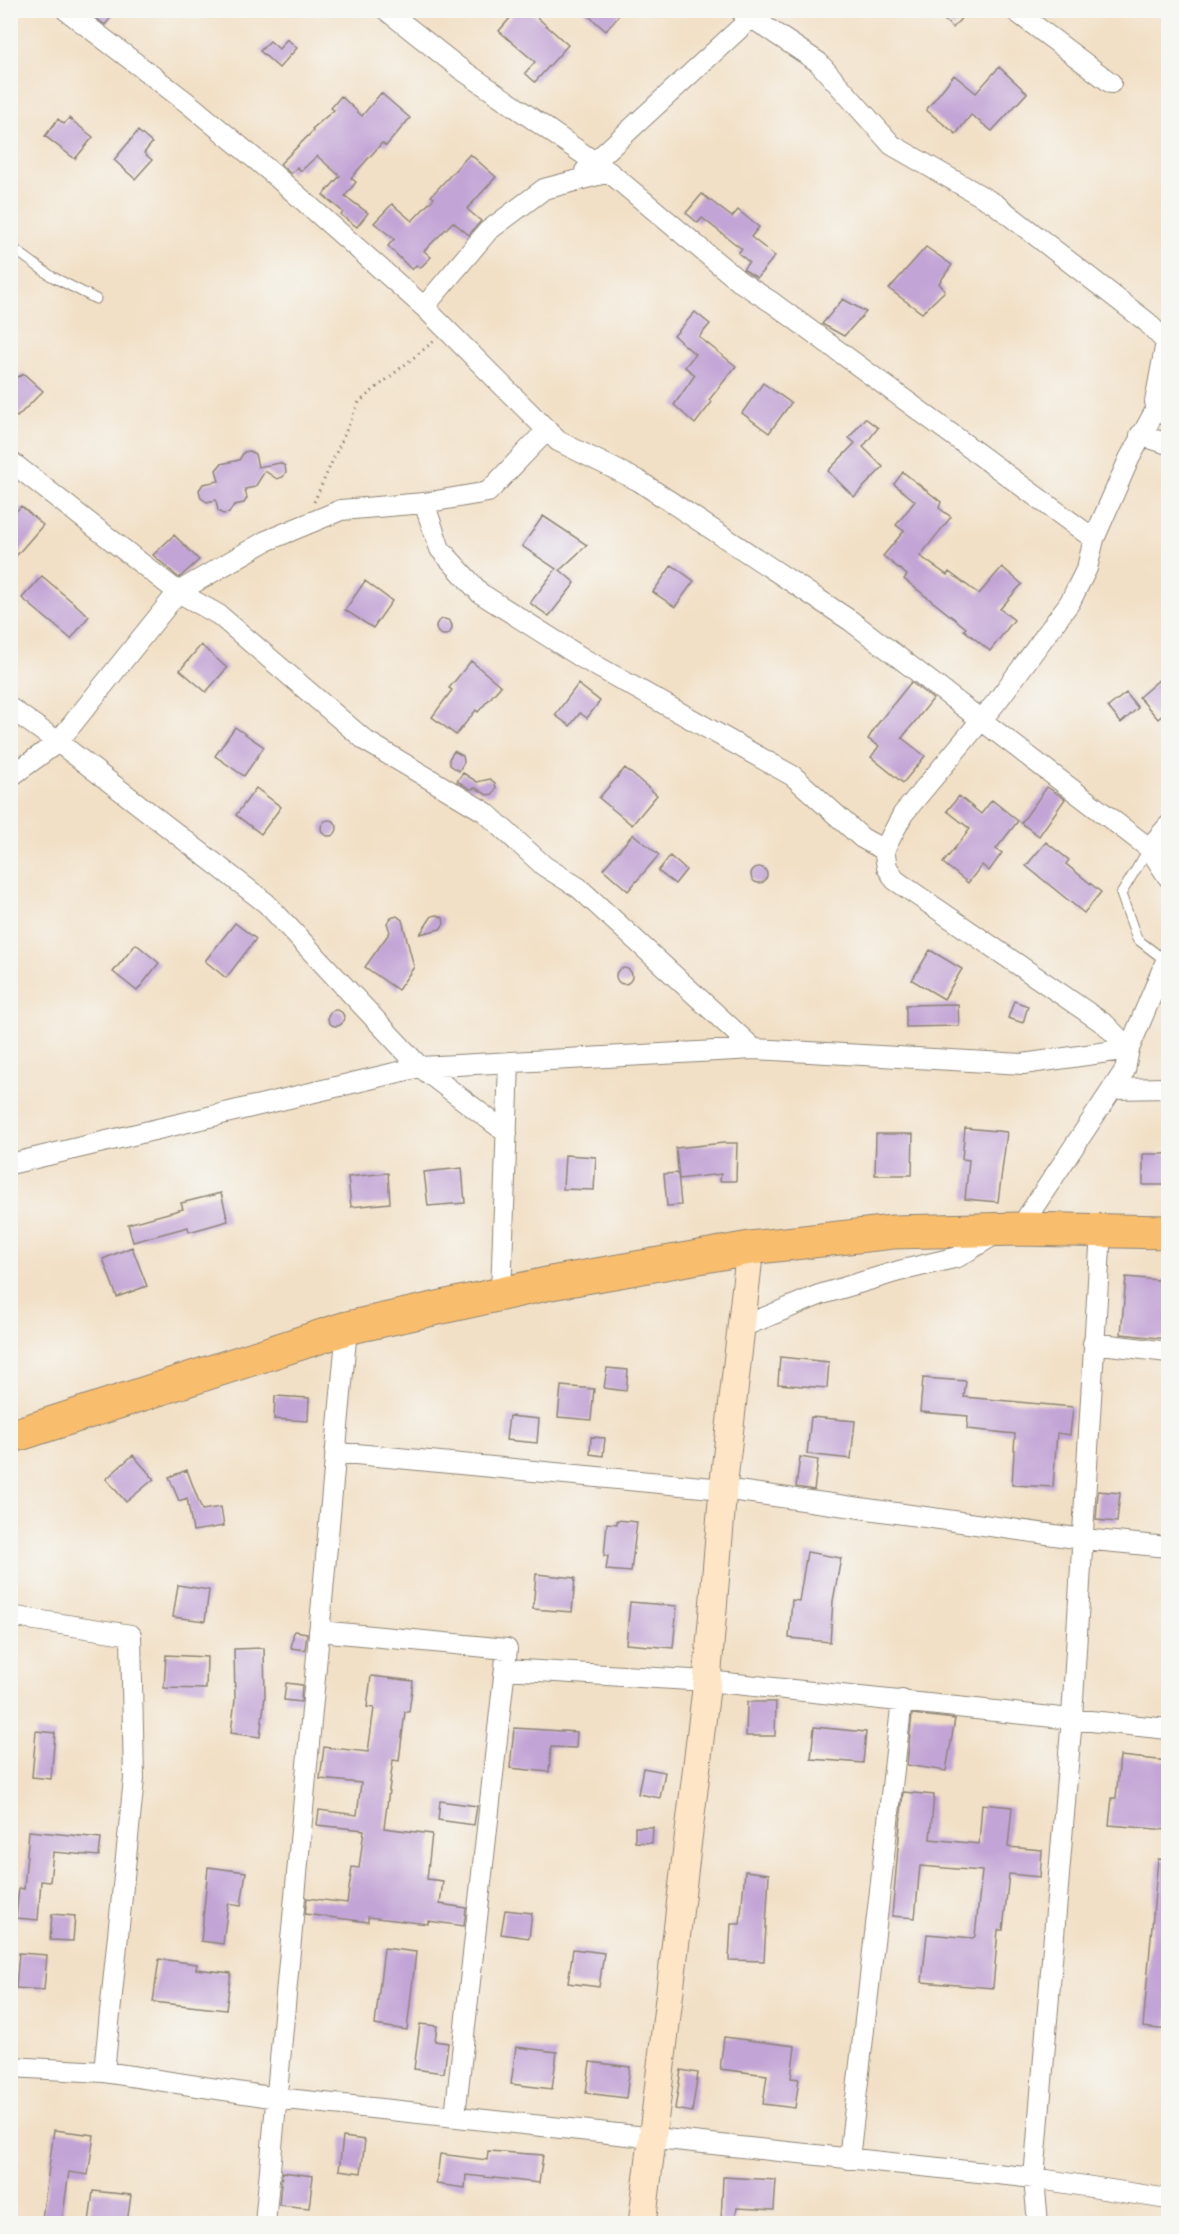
<svg xmlns="http://www.w3.org/2000/svg" width="1179" height="2234" font-family="Mynerve,sans-serif">
<style>
.building{fill:#c3a4d6}
.lines{fill:none;stroke-linecap:round;stroke-linejoin:round}
.lane-casing{stroke:#8e8678;stroke-width:11}
.street-casing{stroke:#8e8678;stroke-width:22}
.secondary-casing{stroke:#8e8678;stroke-width:29}
.highway-casing{stroke:#8e8678;stroke-width:35}
.path{stroke:#8e8678;stroke-width:3;stroke-dasharray:1.5 4.5;stroke-linecap:butt}
.lane{stroke:#fff;stroke-width:9}
.street{stroke:#fff;stroke-width:20}
.secondary{stroke:#fde5c5;stroke-width:27}
.highway{stroke:#f9be6d;stroke-width:33}
</style>
<rect width="100%" height="100%" fill="#f6f6f2"/>
<filter id="ink" filterUnits="userSpaceOnUse"><feTurbulence type="fractalNoise" baseFrequency=".0167" numOctaves="2"/><feDisplacementMap in="SourceGraphic" scale="12" xChannelSelector="R" yChannelSelector="G"/><feConvolveMatrix kernelMatrix="1 2 1 2 8 2 1 2 1" color-interpolation-filters="sRGB"/></filter>
<filter id="wash" filterUnits="userSpaceOnUse"><feTurbulence type="fractalNoise" baseFrequency=".008" numOctaves="4" result="noise"/><feDisplacementMap in="SourceGraphic" scale="24" xChannelSelector="R" yChannelSelector="G"/><feGaussianBlur stdDeviation="1.35" result="paint"/><feColorMatrix in="noise" values="0 0 0 0 0 0 0 0 0 0 0 0 0 0 0 0 0 1.4 0 .05"/><feComposite in="paint" operator="in"/></filter>
<g filter="url(#wash)">
<rect width="100%" height="100%" fill="#f2e0c6"/>
<g id="blocks">
<!-- building -->
<path class="building" d="M86,10H117L105,25Z
M517,10H529L568,45L535,82L525,73L535,62L499,31Z
M582,10H623L606,31Z
M933,10H968L953,28Z
M287,39L297,48L279,68L260,51L270,41L279,49Z
M999,67L1027,93L992,131L971,115L956,134L926,110L954,75L976,93Z
M381,93L410,118L386,146L382,143L351,178L356,182L345,196L368,213L357,227L341,215L343,212L323,195L340,176L317,156L301,171L297,167L291,174L280,164L313,131L312,129L334,110L331,108L341,96L362,116Z
M69,118L93,137L75,159L45,136L58,119L64,124Z
M138,131L152,143L144,153L152,160L135,179L114,160Z
M470,154L496,177L467,209L481,221L469,235L453,222L424,251L431,257L420,268L416,265L412,270L388,246L394,239L374,223L392,204L412,221L434,198L431,196Z
M702,194L732,217L738,210L759,227L751,237L775,256L757,278L743,269L749,262L738,253L742,249L702,218L698,223L686,213Z
M926,247L952,265L939,283L945,291L922,313L889,289Z
M843,299L866,312L844,336L822,324Z
M695,312L710,324L699,337L736,366L709,400L712,402L695,424L674,405L695,375L685,367L695,354L674,336Z
M10,373L18,377L24,374L43,391L17,417L10,411Z
M763,383L791,403L769,433L742,413Z
M865,418L878,428L863,447L883,467L854,497L828,471L855,443L849,438Z
M250,451L255,454L258,467L280,463L285,466L286,472L283,477L277,479L265,471L255,487L245,489L247,498L244,503L234,505L229,513L223,514L218,511L216,500L207,502L201,498L199,490L203,484L219,481L216,470L221,464L239,460L244,452Z
M903,472L941,502L939,508L951,517L920,556L947,575L949,572L979,594L1002,567L1022,584L1000,609L1014,620L990,651L964,630L966,628L904,579L907,575L883,556L904,531L896,525L915,501L894,484Z
M21,506L43,525L10,563V518Z
M543,516L587,545L560,570L575,583L549,616L530,603L556,569L522,546Z
M174,535L199,560L179,578L153,555Z
M672,565L694,581L675,607L653,592Z
M42,576L89,616L71,639L22,598Z
M365,581L392,601L373,628L345,610Z
M436 627a8 8 0 1 1 16 0a8 8 0 1 1-16 0Z
M201,645L227,668L206,692L180,670Z
M471,661L501,686L478,712L476,710L456,735L432,717L452,690L449,688Z
M1168,672V710L1158,719L1139,697Z
M911,682L933,699L902,738L925,756L903,783L871,757L879,746L868,739L876,726Z
M578,684L600,701L587,718L580,713L570,726L555,715Z
M1126,693L1138,708L1121,723L1108,707Z
M235,727L264,747L244,776L215,756Z
M454,751L463,756L464,762L459,771L450,765L449,759Z
M625,768L657,795L632,825L599,798Z
M463,773L477,782L490,779L495,783L496,788L493,794L487,795L476,788L470,789L457,781Z
M1047,787L1065,799L1039,836L1021,823Z
M256,788L281,807L261,834L236,815Z
M959,796L981,814L992,800L1018,821L996,849L1002,853L989,871L982,865L968,883L943,863L970,829L947,811Z
M321 828a8 8 0 1 1 16 0a8 8 0 1 1-16 0Z
M633,834L659,855L628,891L603,869Z
M1046,842L1069,860L1066,864L1101,892L1084,913L1026,866Z
M670,856L686,870L675,884L658,871Z
M751 875a8 8 0 1 1 16 0a8 8 0 1 1-16 0Z
M438,915L443,918L444,924L440,929L420,934L432,916Z
M397,916L402,920L414,967L398,990L365,967L390,932L387,923L391,918Z
M235,923L256,939L226,978L205,961Z
M136,944L159,963L137,991L113,972Z
M930,950L962,969L944,999L912,980Z
M616 976a8 8 0 1 1 16 0a8 8 0 1 1-16 0Z
M1014,1001L1028,1006L1023,1023L1008,1018Z
M958,1004L959,1026L906,1027V1005Z
M328 1018a8 8 0 1 1 16 0a8 8 0 1 1-16 0Z
M965,1128L1007,1132L998,1202L965,1199L969,1160L962,1159Z
M876,1134H913L912,1175H875Z
M724,1143H737L736,1181H720L721,1174L679,1179L676,1148Z
M1143,1154H1167L1168,1185H1143Z
M565,1155L596,1157L594,1190L563,1189Z
M462,1168L465,1203L428,1206L424,1172Z
M388,1173L390,1203L351,1207L348,1177Z
M678,1173L681,1205L667,1206L664,1174Z
M221,1193L228,1221L189,1232L188,1227L133,1242L128,1224L183,1209L181,1203Z
M132,1247L147,1286L117,1297L103,1259Z
M1126,1277L1168,1281V1339L1121,1334Z
M780,1357L829,1362L827,1388L778,1384Z
M607,1368L628,1370L626,1391L604,1388Z
M923,1378L966,1381L964,1397L1073,1407L1070,1435L1057,1433L1053,1487L1012,1485L1015,1434L967,1429L968,1416L920,1412Z
M561,1386L594,1389L591,1420L558,1417Z
M275,1396L309,1398L308,1421L274,1419Z
M509,1416L539,1419L537,1443L506,1440Z
M811,1417L855,1421L851,1459L807,1454Z
M591,1437L605,1438L603,1456L590,1454Z
M133,1455L154,1479L126,1502L106,1479Z
M800,1457L818,1460L814,1490L796,1487Z
M187,1470L202,1510L221,1507L224,1526L193,1531L187,1498L179,1501L169,1477Z
M1098,1491L1120,1493L1117,1522L1096,1520Z
M617,1520L637,1522L631,1572L606,1570L608,1556H604L607,1523L617,1524Z
M807,1552L841,1558L833,1601L830,1642L789,1638L792,1600L799,1601Z
M536,1574L575,1578L572,1612L533,1609Z
M178,1585L209,1590L205,1621L173,1617Z
M630,1602L677,1606L673,1648L626,1644Z
M294,1631L307,1633L305,1650L291,1648Z
M264,1648L265,1696L260,1737L231,1733L235,1699L234,1649Z
M166,1655L207,1657L206,1689L164,1688Z
M371,1676L413,1681L409,1712H405L399,1761L393,1760L384,1828L432,1834L427,1879L443,1881L440,1904L466,1908L464,1926L428,1921V1924L368,1917V1922L305,1914L307,1898L347,1903L352,1867L359,1868L364,1830L317,1825L319,1810L357,1815L361,1783L320,1779L324,1747L368,1752L374,1708L367,1707Z
M286,1683L302,1685L301,1702L284,1700Z
M747,1702H776L775,1736H746Z
M912,1714L955,1719L946,1771L907,1765Z
M814,1727L866,1732L863,1763L811,1759Z
M514,1728L577,1732L576,1748L551,1747L549,1772L510,1768Z
M36,1731L55,1733L51,1779L32,1777Z
M1120,1756L1168,1761V1830L1109,1825L1112,1798H1116Z
M643,1768L665,1772L660,1798L638,1794Z
M903,1792L934,1795L930,1839L979,1844L982,1804L1012,1807L1008,1847L1042,1850L1040,1877L1009,1874L1003,1930H998L993,1988L922,1982L927,1934L973,1938L975,1936L982,1871L920,1866L915,1918L892,1916Z
M440,1801L477,1806L474,1825L438,1820Z
M635,1827H653L652,1843L635,1842Z
M29,1831L101,1838L99,1856L53,1852L50,1882L41,1881L38,1920L16,1918L19,1888L24,1889Z
M1158,1859L1168,1860V2030L1143,2027Z
M208,1867L246,1872L241,1906L228,1904L223,1944L201,1941Z
M745,1871L769,1874L764,1961L729,1960L731,1924H740Z
M505,1910L532,1913L529,1938L501,1934Z
M52,1914L75,1916L73,1941L50,1940Z
M384,1948L416,1952L407,2030L375,2025Z
M573,1949L604,1953L599,1987L568,1983Z
M19,1953L47,1955L44,1990L16,1988Z
M159,1959L197,1964L196,1969L231,1973L226,2010L153,2002Z
M420,2024L437,2026L435,2041L448,2043L444,2073L414,2069Z
M724,2037L795,2046L791,2078L799,2079L795,2108L763,2104L767,2075L720,2069Z
M516,2047L557,2052L552,2089L511,2084Z
M590,2062L630,2067L626,2098L586,2093Z
M681,2070L698,2073L692,2112L675,2109Z
M54,2130L94,2135L88,2175L69,2172L62,2221L42,2219Z
M343,2137L365,2140L361,2173L339,2170Z
M488,2151L543,2155L539,2183L466,2175L465,2188L436,2184L440,2154L487,2160Z
M282,2172L313,2176L309,2208L279,2205Z
M723,2177L776,2180L774,2210L737,2208L734,2223H721Z
M93,2191L131,2195L127,2223H89Z"/>
</g>
</g>
<g filter="url(#ink)">
<use href="#blocks" fill-opacity="0" stroke="#8e8678" stroke-width="1.5"/>
<g class="lines">
<defs>
<path id="lane" d="M10,246L51,276L96,299
M1149,848L1121,894L1137,939L1166,961"/>
<path id="street" d="M66,10L189,104L272,173L424,307
M386,10L458,67L609,172L739,281L773,303L1094,539
M740,10L818,62L892,145L995,204L1147,322L1166,342L1155,402
M1014,10L1111,83
M585,171L751,18L755,10
M609,172L544,189L488,231L424,307L558,441L639,481L851,621L1149,848L1168,877
M1140,435L1168,444
M10,461L178,592L219,615L366,741L485,812L544,866L579,888L754,1049
M424,503L440,549L480,593L584,659L793,776L862,838L884,850
M10,708L58,742L266,903L420,1067L507,1133
M10,777L58,742L178,592L266,541L341,510L424,503L488,492L547,430
M1149,848L1168,826
M1112,1089L1168,1088
M10,1164L420,1067L754,1049L1023,1064L1129,1049L1168,956
M1019,1229L1125,1070L1129,1049L1106,1025L895,880L887,867L884,850L903,814L998,700L1070,602L1087,568L1094,539L1129,459L1168,387
M501,1294L509,1062
M742,1327L819,1295L899,1271L958,1257L997,1233
M1093,1343L1168,1352
M335,1452L723,1489L1083,1539L1168,1547
M10,1616L131,1635L134,1779L104,2072
M319,1631L507,1649L455,2116
M505,1669L707,1681L1168,1729
M10,2067L104,2072L277,2098L1034,2178L1168,2199
M849,2159L902,1700
M265,2224L347,1328
M1038,2224L1034,2178L1072,1717L1101,1231"/>
<path id="secondary" d="M642,2224L707,1681L723,1489L750,1248"/>
<path id="highway" d="M10,1437L347,1328L551,1283L750,1248L893,1232L1019,1229L1168,1232"/>
</defs>
<!-- lane casing -->
<use href="#lane" class="lane-casing"/>
<!-- street casing -->
<use href="#street" class="street-casing"/>
<!-- secondary casing -->
<use href="#secondary" class="secondary-casing"/>
<!-- highway casing -->
<use href="#highway" class="highway-casing"/>
<!-- path -->
<path class="path" d="M314,502L359,402L434,341"/>
<!-- lane -->
<use href="#lane" class="lane"/>
<!-- street -->
<use href="#street" class="street"/>
<!-- secondary -->
<use href="#secondary" class="secondary"/>
<!-- highway -->
<use href="#highway" class="highway"/>
</g>
</g>
<!-- margin -->
<rect width="1179" height="2234" fill="none" stroke="#f6f6f2" stroke-width="36"/>
</svg>
